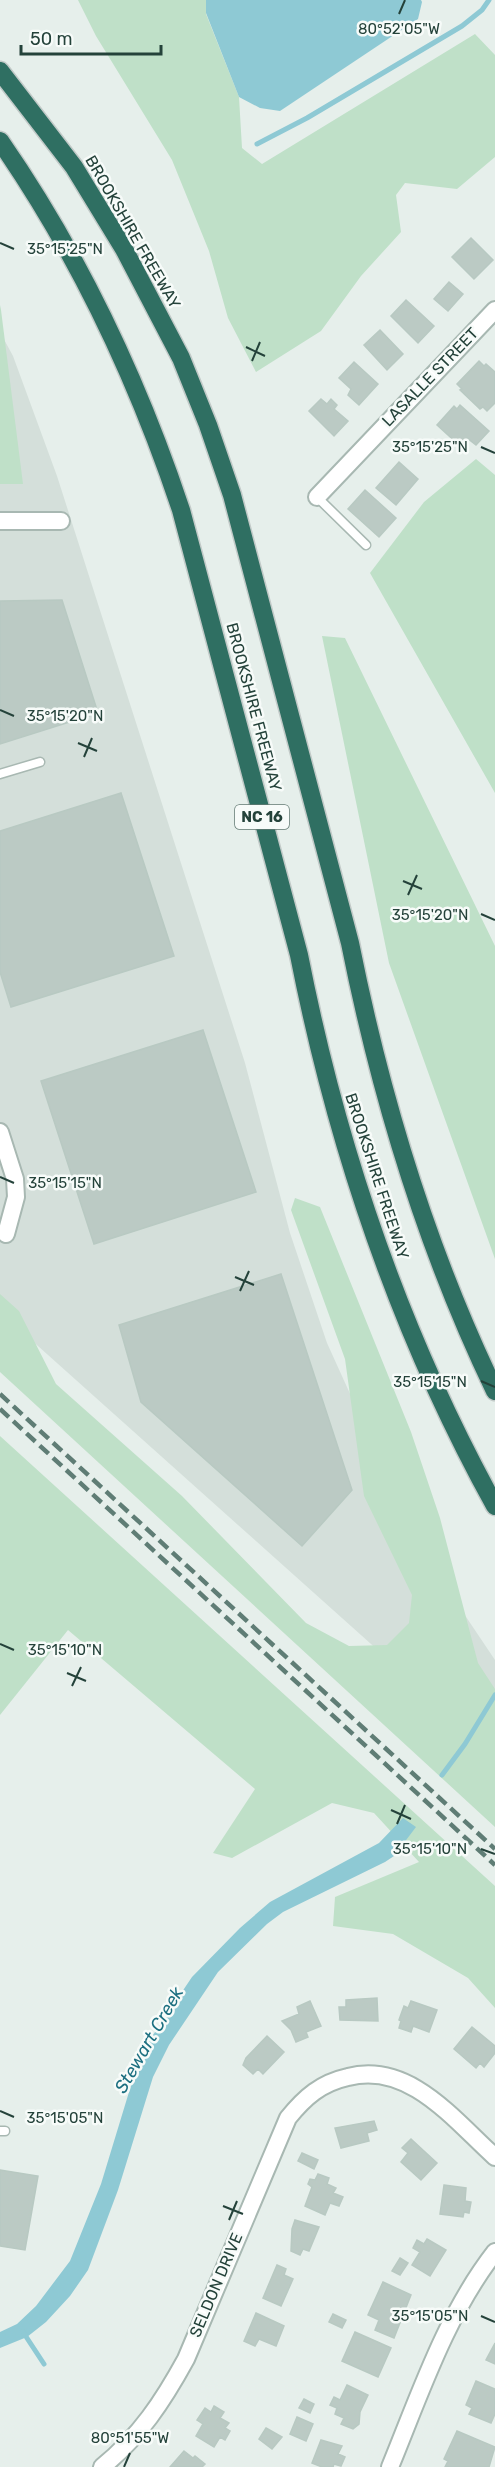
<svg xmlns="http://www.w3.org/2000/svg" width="495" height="2467" font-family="Rubik,sans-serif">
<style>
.built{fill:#d4dfda}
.green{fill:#bfe0c8}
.water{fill:#8ec9d4}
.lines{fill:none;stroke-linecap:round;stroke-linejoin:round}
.stream{stroke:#8ec9d4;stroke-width:5}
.building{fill:#bbcac4;stroke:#b8c9c2;stroke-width:1.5}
.lane-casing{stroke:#a8b8b2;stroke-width:11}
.street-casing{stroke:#a8b8b2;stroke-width:20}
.highway-casing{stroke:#c2cac8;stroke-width:21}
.lane{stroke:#fff;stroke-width:8}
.street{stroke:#fff;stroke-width:16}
.highway{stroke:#2f6f62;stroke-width:18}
.rail{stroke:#5f7d75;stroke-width:4.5;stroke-dasharray:12 6;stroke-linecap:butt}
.ticks{fill:none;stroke:#24423a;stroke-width:2}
.labels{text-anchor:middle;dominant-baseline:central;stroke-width:5;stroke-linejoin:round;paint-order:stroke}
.shield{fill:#f7fbf9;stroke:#637a73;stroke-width:1.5}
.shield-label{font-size:15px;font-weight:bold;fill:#24423a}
.street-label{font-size:16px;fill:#24423a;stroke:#f7fbf9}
.water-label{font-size:18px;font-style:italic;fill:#1c6f80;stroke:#f7fbf9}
.ticks-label{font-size:15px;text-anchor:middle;fill:#24423a;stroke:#f7fbf9;stroke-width:5;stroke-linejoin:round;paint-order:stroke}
</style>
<rect width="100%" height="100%" fill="#e6efeb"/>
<!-- built -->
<path class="built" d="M0,332L13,356L57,476L245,1063L290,1233L327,1343L385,1471L446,1587L495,1660V1755L0,1312Z"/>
<!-- green -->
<path class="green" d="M78,0H206V14L239,97L242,148L262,164L475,34L495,55V157L457,189L405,183L396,195L401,232L361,276L321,331L256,372L228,318L209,251L172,160L96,36Z
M0,305L1,310L23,484H0Z
M476,459L495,475V793L370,573L424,502Z
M322,636L345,638L495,946V1259L389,963Z
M295,1198L320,1207L411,1432L440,1518L478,1663L495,1689V1827L0,1372V1294L19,1311L56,1384L182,1496L306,1623L349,1646L387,1645L409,1623L412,1595L364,1496L345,1359L291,1210Z
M0,1436L495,1886V2008L468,1978L393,1934L333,1926L335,1897L419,1862L374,1813L332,1803L232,1858L213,1853L255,1789L68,1630L0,1715Z"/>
<!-- water -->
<path class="water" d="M206,0H421L422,2L418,19L280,111L260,108L239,97L206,13Z
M403,1818L416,1827L394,1856L385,1862L283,1912L267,1924L218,1972L169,2045L153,2077L118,2190L88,2270L70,2296L46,2322L27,2337L0,2348V2332L17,2324L36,2306L70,2261L101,2184L136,2069L151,2038L192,1977L240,1928L270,1902L379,1843Z"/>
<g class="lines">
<!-- stream -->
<path class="stream" d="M257,144L307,118L462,26L482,10L489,0
M442,1775L465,1744L495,1695
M23,2332L44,2364"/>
</g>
<!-- building -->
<path class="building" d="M471,238L493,260L474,279L452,257Z
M449,282L463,294L448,311L434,299Z
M406,300L434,326L418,343L391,316Z
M380,330L403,354L387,370L364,345Z
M479,361L484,366L486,364L495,372V403L487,411L483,407L480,409L460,390L462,389L457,384Z
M354,362L378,384L359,405L348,395L351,389L339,378Z
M321,399L327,404L331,399L337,405L334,409L348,421L334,436L309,411Z
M460,405L489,431L476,445L467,438L460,446L437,425L454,406L457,409Z
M399,462L418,479L396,505L376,488Z
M365,490L396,518L379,537L348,509Z
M62,600L98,713L0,744V601Z
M121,793L174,956L11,1007L0,972V831Z
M203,1030L256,1192L94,1244L41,1081Z
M281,1274L352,1490L302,1546L141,1402L119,1325Z
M377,1998L378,2021L340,2020L339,2007H346V2000Z
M310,2001L321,2026L306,2032L308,2037L296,2042L291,2030L282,2021L299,2014L297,2007Z
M411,2001L437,2010L429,2032L413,2026L411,2032L399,2028L401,2021L399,2020L404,2006L408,2008Z
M472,2027L495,2046V2053L484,2067L480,2063L476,2068L454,2049Z
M267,2036L284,2052L263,2074L258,2069L253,2074L243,2065L246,2058Z
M374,2121L377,2130L367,2133L369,2141L341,2148L335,2128Z
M411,2139L437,2163L421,2180L401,2162L408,2153L402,2148Z
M302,2153L318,2160L314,2169L298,2161Z
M0,2170L38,2176L25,2250L0,2246Z
M318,2174L329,2178L327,2184L336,2188L333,2193L343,2197L339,2206L330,2203L325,2215L305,2206L312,2187L308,2184L310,2179L315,2180Z
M444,2185L466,2188L465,2201L471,2202L469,2213L464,2212L463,2217L440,2214Z
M295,2220L319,2227L309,2251L303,2249L300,2255L291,2251L292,2229Z
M427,2239L446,2250L430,2276L412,2265L420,2252L413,2248L417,2240L424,2244Z
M400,2258L408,2263L400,2275L392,2271Z
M277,2265L286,2269L284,2275L293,2279L281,2306L263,2298Z
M383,2282L411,2295L394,2338L375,2330L379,2320L368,2315Z
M256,2313L284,2326L276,2346L259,2339L255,2346L244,2341Z
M333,2314L346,2320L342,2328L329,2322Z
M355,2332L391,2348L378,2377L342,2361Z
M495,2343V2364L486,2360Z
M476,2381L495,2389V2414L491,2423L469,2414L472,2408L466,2405Z
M347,2385L368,2395L360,2412L359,2424L353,2429L341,2424L344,2418L335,2414L337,2408L330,2405L334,2397L340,2400Z
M304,2399L314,2404L310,2413L299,2408Z
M214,2406L224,2412L220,2418L229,2423L225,2428L230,2431L225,2440L220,2437L214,2447L196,2436L203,2424L197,2420L205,2408L211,2412Z
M297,2417L313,2424L306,2441L290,2434Z
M266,2428L282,2437L272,2449L259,2439Z
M457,2431L495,2447L489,2467H445L448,2461L444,2459Z
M321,2440L342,2446L338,2454L345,2457L341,2466L334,2464L333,2467H322L312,2463Z
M184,2451L193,2458L195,2456L205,2464L202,2467H170Z"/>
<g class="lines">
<defs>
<path id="lane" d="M317,497L366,545
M0,774L40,762
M0,2131H5"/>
<path id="street" d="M317,497L495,310
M0,521H61
M0,1132L15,1179L16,1197L6,1234
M102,2467C140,2436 163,2401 186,2359L288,2118C305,2097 321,2083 348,2077C409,2061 454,2120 495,2157
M390,2467C420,2394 446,2315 495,2252"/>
<path id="highway" d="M0,71L74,167L124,249L181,358L208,425L232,495L350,943C381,1098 426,1248 495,1391
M0,141C79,255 137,378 181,510L299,955C337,1148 400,1334 495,1506"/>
</defs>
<!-- lane casing -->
<use href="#lane" class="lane-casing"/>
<!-- street casing -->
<use href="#street" class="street-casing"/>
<!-- highway casing -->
<use href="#highway" class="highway-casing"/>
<!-- lane -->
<use href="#lane" class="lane"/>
<!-- street -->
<use href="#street" class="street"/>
<!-- highway -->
<use href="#highway" class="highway"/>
<!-- rail -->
<path class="rail" d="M0,1394L495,1849
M0,1409L495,1865"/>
</g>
<!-- ticks -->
<path class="ticks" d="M399,14L405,0M0,243L14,249M246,347L265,356M252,361L260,342M481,447L495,453M0,710L14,716M78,743L97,751M84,757L92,738M403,881L422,889M408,895L417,875M481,914L495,920M0,1177L14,1183M235,1277L254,1285M240,1291L249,1271M481,1381L495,1387M0,1644L14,1650M67,1673L86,1681M72,1686L81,1667M391,1810L411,1819M397,1824L405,1805M481,1849L495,1854M0,2111L14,2117M223,2206L243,2214M229,2220L237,2201M481,2316L495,2322M124,2467L130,2453"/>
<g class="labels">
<!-- shield labels -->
<rect class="shield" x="235" y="805" width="54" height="24" rx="4.5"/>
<g class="shield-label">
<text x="262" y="817">NC 16</text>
</g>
<!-- street labels -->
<g class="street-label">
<text transform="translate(133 232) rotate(60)">BROOKSHIRE FREEWAY</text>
<text transform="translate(430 377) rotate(-46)">LASALLE STREET</text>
<text transform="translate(254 707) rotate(75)">BROOKSHIRE FREEWAY</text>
<text transform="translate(377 1176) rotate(72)">BROOKSHIRE FREEWAY</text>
<text transform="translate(216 2285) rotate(-67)">SELDON DRIVE</text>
</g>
<!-- water labels -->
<g class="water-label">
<text transform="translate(149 2040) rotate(-60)">Stewart Creek</text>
</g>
</g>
<g class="ticks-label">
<text x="399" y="34">80°52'05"W</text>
<text x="65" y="254">35°15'25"N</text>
<text x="430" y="452">35°15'25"N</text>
<text x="65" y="721">35°15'20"N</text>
<text x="430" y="920">35°15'20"N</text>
<text x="65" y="1188">35°15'15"N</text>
<text x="430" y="1387">35°15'15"N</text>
<text x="65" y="1655">35°15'10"N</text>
<text x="430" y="1854">35°15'10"N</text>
<text x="65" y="2123">35°15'05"N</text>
<text x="430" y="2321">35°15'05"N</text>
<text x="130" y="2443">80°51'55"W</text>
</g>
<!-- scale -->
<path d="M21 45v9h140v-9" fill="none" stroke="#24423a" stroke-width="3"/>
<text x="30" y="45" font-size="18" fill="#24423a" stroke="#f7fbf9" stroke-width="4.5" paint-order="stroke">50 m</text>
</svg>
